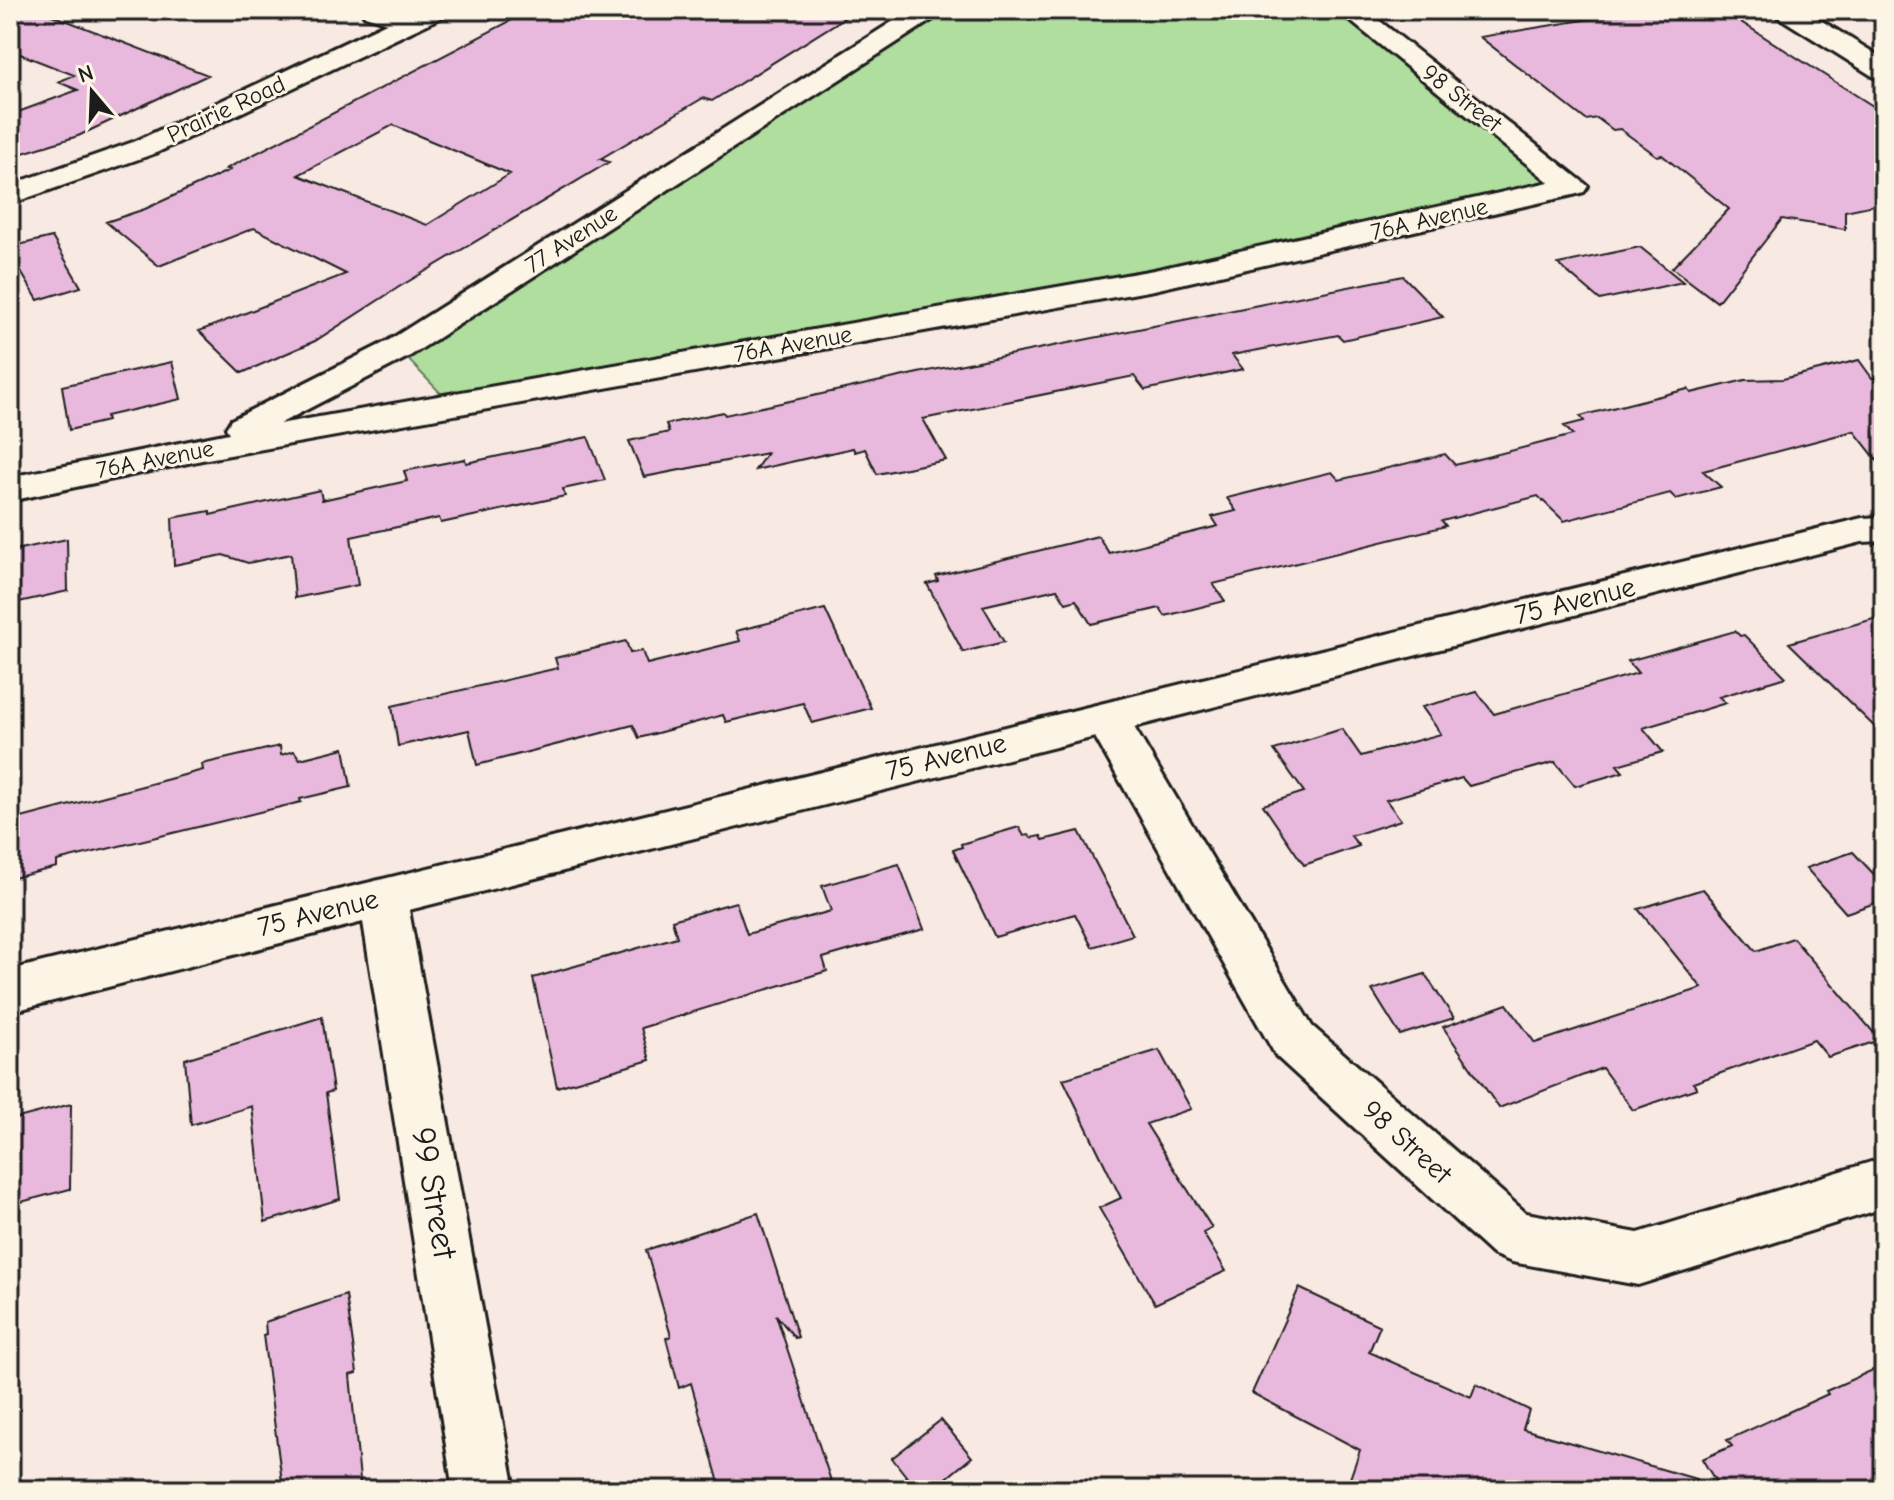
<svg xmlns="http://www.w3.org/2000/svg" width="1894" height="1500" font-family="'Comic Neue',sans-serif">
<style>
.green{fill:#afde9e;stroke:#667d5d;stroke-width:2}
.building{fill:#e8b9dc;stroke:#1c1c1c;stroke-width:2;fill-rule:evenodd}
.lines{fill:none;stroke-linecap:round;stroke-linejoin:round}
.street-casing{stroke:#1c1c1c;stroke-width:6}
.secondary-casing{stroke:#1c1c1c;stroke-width:6}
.street{fill:#fcf5e5;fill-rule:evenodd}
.secondary{fill:#fcf5e5;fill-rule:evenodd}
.labels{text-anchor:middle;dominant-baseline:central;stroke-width:6;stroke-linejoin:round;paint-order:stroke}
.far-street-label{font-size:24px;fill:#1c1c1c;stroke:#fcf5e5}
.street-label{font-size:28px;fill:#1c1c1c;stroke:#fcf5e5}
.near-street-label{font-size:34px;fill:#1c1c1c;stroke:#fcf5e5}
</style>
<rect width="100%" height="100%" fill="#f8e9e3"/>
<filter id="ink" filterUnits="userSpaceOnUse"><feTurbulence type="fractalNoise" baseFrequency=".0125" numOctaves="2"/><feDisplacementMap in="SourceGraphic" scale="16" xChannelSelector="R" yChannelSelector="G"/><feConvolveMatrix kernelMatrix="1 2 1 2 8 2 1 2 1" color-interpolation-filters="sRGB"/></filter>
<g filter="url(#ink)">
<!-- green -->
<path class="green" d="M929,10H1350L1573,186L452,405L398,349Z"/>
<!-- building -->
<path class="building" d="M29,10H39L208,75L78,136L10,157V115L78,90L58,82L74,75L10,50V18Z
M531,10H857L712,101L703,98L600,159L609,162L399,287L315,341L242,373L199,331L346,274L254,228L159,266L106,222L145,209L230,170L226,169ZM393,125L510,174L427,225L298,175Z
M1644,10H1722L1884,113V203L1845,211V229L1782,219L1717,302L1672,268L1729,209L1662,155L1657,156L1620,129L1613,130L1597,118L1586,120L1480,37Z
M52,237L81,287L38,300L10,254V247Z
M1640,247L1683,282L1600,300L1558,264Z
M1403,276L1443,317L1343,340L1338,335L1232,355L1243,369L1145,390L1134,376L923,419L946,460L877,474L865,449L855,452L853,448L755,470L767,453L644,477L629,441L669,432L666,424L723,412L725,415L918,373Z
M1859,360L1872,378L1884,377V469L1854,431L1703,471L1721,487L1676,499L1670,493L1564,521L1538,496L1442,521L1446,526L1213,584L1225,601L1165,616L1160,608L1091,624L1076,600L1066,603L1057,589L983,606L1004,642L963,652L927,584L938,581L936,576L1098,536L1109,553L1218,526L1212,517L1236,511L1227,498L1332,472L1339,480L1445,454L1455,465L1573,435L1564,426L1584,421L1580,416L1688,389L1691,393L1745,380L1783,379Z
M172,362L181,399L106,416L107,421L69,430L62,386Z
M588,437L605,480L563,489L565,496L441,523L439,518L351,537L358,585L295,598L291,554L248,563L223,555L174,565L172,518L210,511V515L320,490L322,500L407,481L404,471L465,459L466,463Z
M67,539L68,591L10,604V551Z
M825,609L871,708L812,723L803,703L726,722L723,715L639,738L633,725L477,765L469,730L398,746L392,706L558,668L555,658L626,641L630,653L642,651L647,664L740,641L736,631Z
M1884,616V736L1789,643Z
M1735,631L1740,636L1744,635L1786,677L1719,697L1726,703L1643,728L1663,752L1617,765L1623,772L1575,786L1555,762L1469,786L1462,778L1386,800L1401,820L1351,836L1359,846L1304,865L1263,805L1304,792L1274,750L1342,729L1361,756L1441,734L1422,707L1477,692L1494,714L1638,673L1628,661Z
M280,746L281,755L294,751L300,759L344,748L351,787L300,799L301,802L57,861V867L10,879V821L203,770L202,764Z
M1019,827L1024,836L1029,835L1031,838L1041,836L1043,840L1079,831L1133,935L1092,947L1075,914L995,937L953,850L962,847L961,844Z
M1853,852L1884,885V900L1846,913L1806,868Z
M899,864L924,929L823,958L827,971L641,1028L650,1060L557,1087L533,978L677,937L672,920L736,902L747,934L831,911L822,886Z
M1703,889L1756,951L1793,938L1880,1040L1828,1057L1814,1040L1693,1083L1697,1088L1633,1110L1602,1068L1499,1108L1443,1027L1507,1004L1535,1043L1702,988L1638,909Z
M1425,974L1454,1018L1400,1035L1372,990Z
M322,1017L333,1091L326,1093L340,1199L265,1222L252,1106L191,1125L185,1059Z
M1159,1050L1191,1109L1146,1124L1212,1228L1203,1233L1226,1271L1155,1304L1099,1208L1121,1198L1063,1079Z
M71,1104L70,1189L10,1205V1120Z
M758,1213L798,1337L795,1338L776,1315L834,1490H721L691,1383L679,1388L666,1338L671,1336L646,1250Z
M1299,1288L1380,1326L1369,1352L1471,1397L1476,1384L1529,1410L1523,1429L1696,1479L1695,1490H1346L1360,1450L1252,1393Z
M346,1295L357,1373L350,1375L361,1490H283L263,1335L266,1334L265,1322Z
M1884,1365V1490H1721L1702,1459L1732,1446L1727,1440L1828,1394L1826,1391Z
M941,1420L972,1457L932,1490H917L892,1458Z"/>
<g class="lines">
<defs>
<path id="street" d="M361,10C380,10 411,5 423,22L419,28L410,30L365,16Z
M911,10H942L938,16L410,356L279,424L1154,270L1549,182L1337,10H1366L1588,186L1584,192L1573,195L1154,290L202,460L10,501V477L229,433L226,428L231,420L386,342Z
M1773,10H1804L1884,59V79L1874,77L1777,16Z
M1884,517V541L1862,542L1134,727L1312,1026L1526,1213L1638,1233L1884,1158V1208L1638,1285L1512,1262L1492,1254L1276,1056L1095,737L409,910L515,1490H453L363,922L10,1012V970L1862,518Z"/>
<path id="secondary" d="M414,10H448L444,16L156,153L10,204V185L136,141Z"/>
</defs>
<!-- street casing -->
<use href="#street" class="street-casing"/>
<!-- secondary casing -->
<use href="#secondary" class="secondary-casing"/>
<!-- street -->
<use href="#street" class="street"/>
<!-- secondary -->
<use href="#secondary" class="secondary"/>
</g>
</g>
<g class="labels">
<!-- far-street labels -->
<g class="far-street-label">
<text transform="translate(1462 98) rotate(38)">98 Street</text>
<text transform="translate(226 109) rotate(-25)">Prairie Road</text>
<text transform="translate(1429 219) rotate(-13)">76A Avenue</text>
<text transform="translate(571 239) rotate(-33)">77 Avenue</text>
<text transform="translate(793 344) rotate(-10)">76A Avenue</text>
<text transform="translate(155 459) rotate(-11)">76A Avenue</text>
</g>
<!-- street labels -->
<g class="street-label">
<text transform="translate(1575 601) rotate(-14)">75 Avenue</text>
<text transform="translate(946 757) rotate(-14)">75 Avenue</text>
<text transform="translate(318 913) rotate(-14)">75 Avenue</text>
<text transform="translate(1407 1142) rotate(42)">98 Street</text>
</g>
<!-- near-street labels -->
<g class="near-street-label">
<text transform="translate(434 1193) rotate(80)">99 Street</text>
</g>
</g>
<!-- margin -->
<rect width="1894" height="1500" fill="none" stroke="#fcf5e5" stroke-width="40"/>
<rect x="20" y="20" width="1854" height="1460" fill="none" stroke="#1c1c1c" stroke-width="3" filter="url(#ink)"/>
<!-- north arrow -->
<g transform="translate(92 92) rotate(341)" stroke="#fcf5e5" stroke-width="6" paint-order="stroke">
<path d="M0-6L14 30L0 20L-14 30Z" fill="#1c1c1c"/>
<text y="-12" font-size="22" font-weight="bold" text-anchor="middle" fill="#1c1c1c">N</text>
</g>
</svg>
